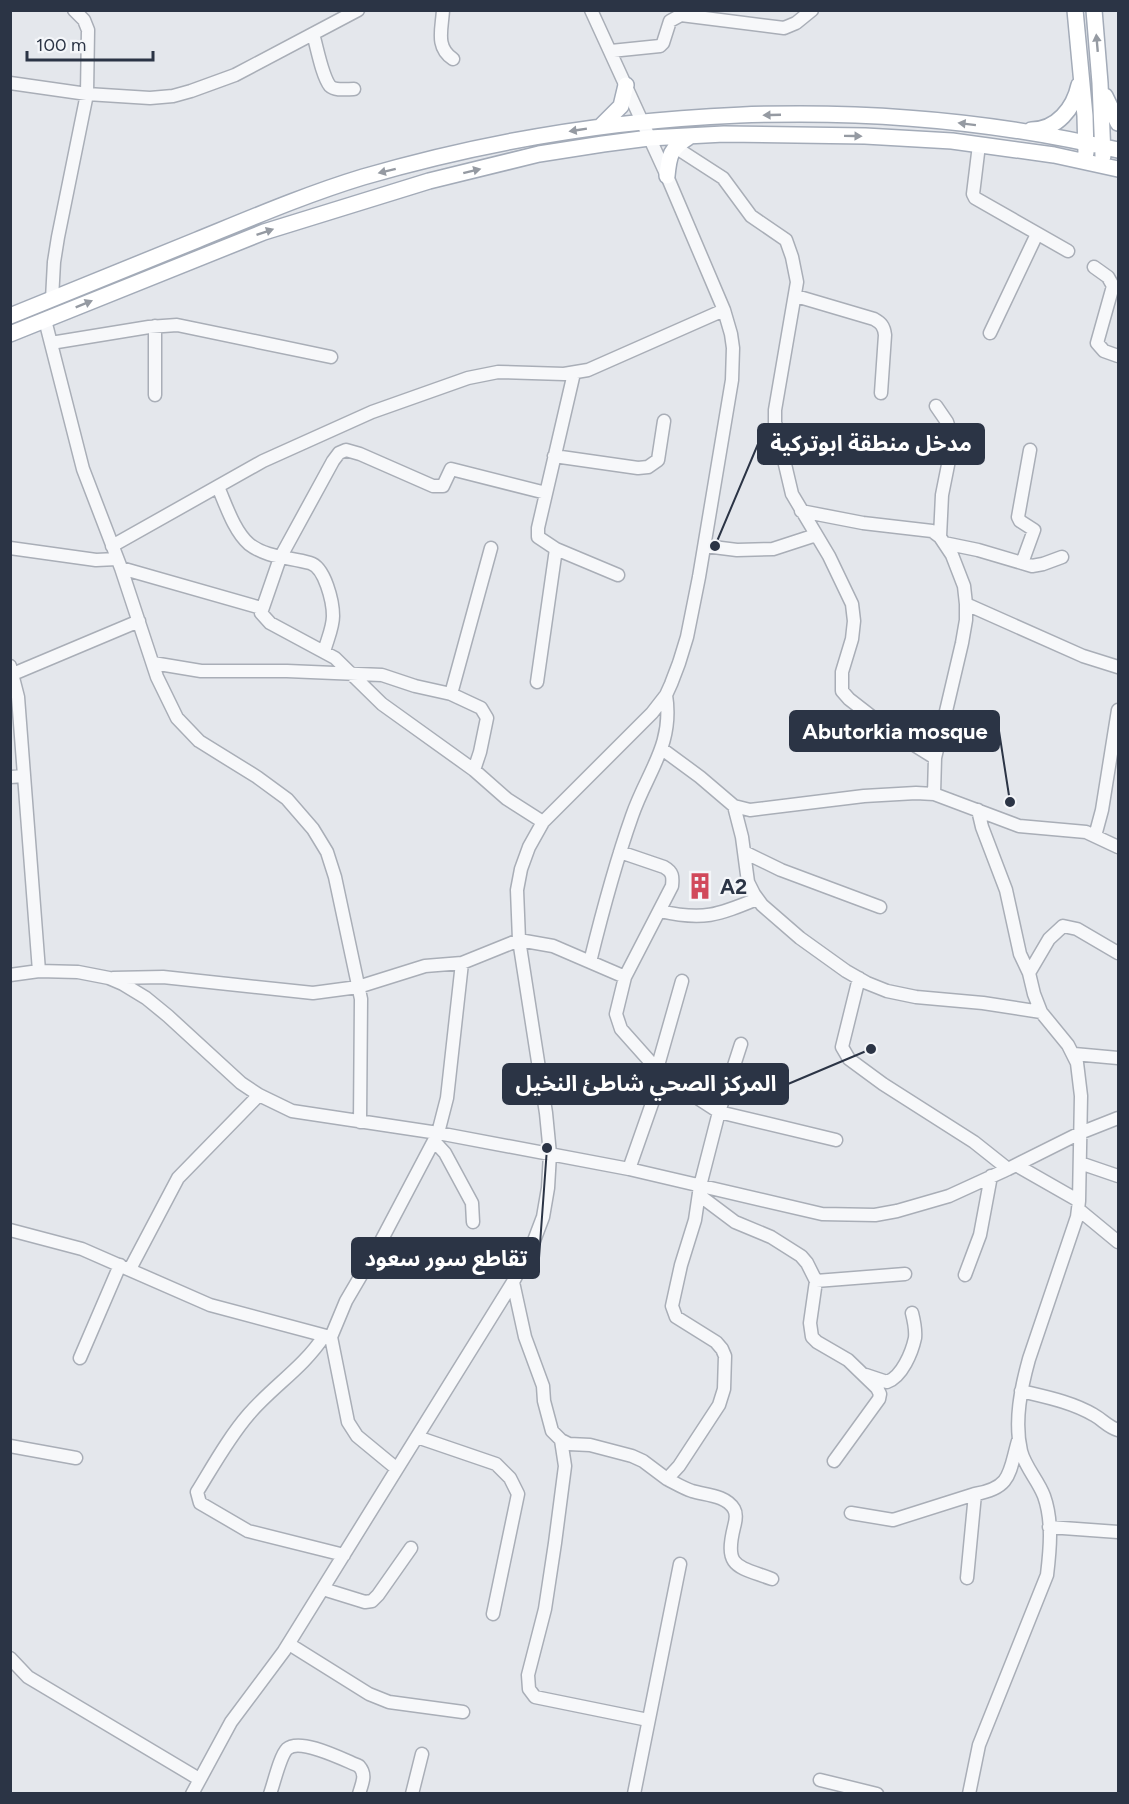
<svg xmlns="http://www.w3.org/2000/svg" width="1129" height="1804" font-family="Figtree,'Noto Sans Arabic',sans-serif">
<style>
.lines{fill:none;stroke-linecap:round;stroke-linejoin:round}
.minor-casing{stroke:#a9aeb7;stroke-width:15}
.major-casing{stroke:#a3abb8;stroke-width:18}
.minor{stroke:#f7f8fa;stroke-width:12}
.major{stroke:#fff;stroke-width:15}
.oneway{fill:#959aa2}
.labels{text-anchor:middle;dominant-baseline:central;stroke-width:4.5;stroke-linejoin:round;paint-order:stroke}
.poi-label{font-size:21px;font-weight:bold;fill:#2b3445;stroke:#f4f6f9;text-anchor:start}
.leader{fill:none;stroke:#2b3445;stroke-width:2}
.callout-dot{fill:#2b3445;stroke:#f4f6f9;stroke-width:2}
.callout{fill:#2b3445;stroke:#2b3445;stroke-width:2}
.callout-label{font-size:22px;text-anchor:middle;font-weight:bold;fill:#fff}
</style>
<rect width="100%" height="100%" fill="#e4e7ec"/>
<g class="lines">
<defs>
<path id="minor" d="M443,10C442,29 435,47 453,59
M313,34C317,47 322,76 330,86C335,91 347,89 354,89
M611,51L660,46L663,43L670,21L681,15L784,28L796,23L812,10
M10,83L87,94L150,98L173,96L191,91L235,75L358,10
M979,145L973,194L975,198L1068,251
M675,147L723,178L751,216L786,240L792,257L797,282L775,410V422L792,494L829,556L852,604L854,621L852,639L842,672V691L849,699L885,727L935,758L934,794
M1094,267L1108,277L1113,286L1097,343L1104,351L1118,356
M796,296L874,319C881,323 884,326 885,335L881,393
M52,299L54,262L58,237L87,94L88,30L84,20L74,10
M45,320L83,469L121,568L157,677L177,718L199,741L257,777L287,799L313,829L327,852L335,877L361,999L360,1122
M990,333L1037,234
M51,343L149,327L177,325L331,357
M574,373L538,528V537L556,549L618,575
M155,395V326
M936,406L947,422L951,434V450L942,495L940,537
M554,456L638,468L648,467L658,460L664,421
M218,487C226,505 234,531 249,544C267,558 289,557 310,563C325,567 333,602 333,616C333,628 327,640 324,652
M801,511L863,523L932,531L940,537L952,555L964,586L966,604V620L962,643L935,758
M944,543L978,550L1032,566L1043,564L1062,557
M112,546L263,461L372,412L468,378L498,372L564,374L588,370L724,310
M705,546L737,550L773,549L816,535
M10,548L96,560L117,559
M1022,563L1034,530L1020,521L1018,517L1030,450
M121,568L261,608
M966,604L1083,656L1118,667
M153,663L201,671H287L382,675L415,686L451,694L481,708L487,718L480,752L474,770
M10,666L18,697L39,971
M13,674L139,621
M537,682L556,549
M451,694L491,548
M662,749L700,777L734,806L750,810L864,796L916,793L934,794L1019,826L1086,832L1118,847
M10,777L24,776
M734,806L742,837L748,882L754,894L762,905L800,938L846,971L867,983L887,991L916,997L983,1003L1041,1012
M543,822L507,799L474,770L382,704L335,658L270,623L261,613L280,558L333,461L339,453L346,450L360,454L433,486H443L451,469L546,493
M1095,836L1102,810L1118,710
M620,852L664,867C673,872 673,877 672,886L625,977L616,1014L621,1029L662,1075L719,1112L836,1140
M744,852L781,870L880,907
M660,911C703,921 718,915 757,899
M590,962C602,913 615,864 632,816C647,772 674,745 666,695
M1029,973L1049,939L1063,926L1077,929L1118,953
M10,975L39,971L78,972L109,978L123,984L146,998L168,1016L241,1083L259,1095L292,1111L438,1133L629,1169L822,1214L875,1215L897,1211L949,1196L1008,1169L1080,1133L1118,1118
M113,978L163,977L313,993L358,987L425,966L462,963L519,940L553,946L625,977
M859,978L842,1047L849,1059L883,1084L974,1142L1008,1169
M1074,1054L1118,1058
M657,1069L682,981
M434,1141L445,1153L472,1203L473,1222
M1080,1163L1118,1176
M1016,1165L1079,1201
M629,1169L662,1075
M699,1195L735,1222L771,1237L801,1256L807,1263L816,1281L810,1323L812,1337L817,1342L848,1360L877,1388L880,1394L879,1399L834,1461
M1078,1209L1118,1242
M10,1230L82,1249L210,1305L330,1337
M130,1269L178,1178L259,1095
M965,1275L980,1235L991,1176
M816,1281L905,1274
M513,1282L525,1337L543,1386L544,1401L552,1431L561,1440L569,1444L590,1445L632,1456L643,1461L667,1479L679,1466L719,1405L724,1389L725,1356L722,1349L716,1342L676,1317L672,1306L681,1265L695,1220L700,1186L719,1112L741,1044
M324,1336C303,1368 273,1386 249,1414C229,1437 213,1466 197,1492L200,1503L248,1531L344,1555
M80,1358L120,1265
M866,1375L887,1382C902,1377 912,1352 915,1338C916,1329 914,1321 912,1313
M1021,1391C1046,1397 1072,1402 1094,1415C1103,1420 1108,1427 1118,1430
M417,1437L496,1464L510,1478L518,1494L493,1614
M561,1440L565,1466L555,1543L545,1609L528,1675L529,1689L535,1697L648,1720
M10,1446L76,1458
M397,1469L357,1436L348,1422L331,1337L346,1301L380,1243L438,1133L447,1098L462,963
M667,1479C675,1483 683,1488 692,1491C705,1495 726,1495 734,1509C737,1514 736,1520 734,1527C724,1568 737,1566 772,1579
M851,1513L893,1520L975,1494
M1049,1527L1118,1532
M967,1578L975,1494C1012,1488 1009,1472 1018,1441
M323,1589L365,1602L372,1601L378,1595L411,1548
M289,1644L369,1694L389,1702L463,1712
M10,1658L28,1677L199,1779
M820,1780L877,1794
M192,1794L231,1722L284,1651L513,1282L532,1246L543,1217L548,1188L550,1154L546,1113L519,940L517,890L521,869L529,847L543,822L652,713L666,695L671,684L679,663L687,637L699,577L732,380L733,348L731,334L724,310L667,176L591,10
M270,1794C274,1783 280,1756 287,1749C300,1737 344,1760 359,1766C367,1775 362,1783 359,1794
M412,1794L422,1754
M634,1794L680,1564
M969,1794L979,1745L1047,1575C1050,1550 1053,1521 1044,1496C1038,1480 1025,1467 1021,1451C1014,1421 1021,1388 1029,1359L1077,1217L1079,1201L1081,1096L1077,1063L1068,1045L1041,1012L1034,994L1029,973L1020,954L1006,890L982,827L978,810"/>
<path id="major" d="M1075,10L1085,116L1086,153
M1094,10L1100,83L1103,156
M1105,96L1118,123
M601,126L621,106L626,85
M1031,130C1057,130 1074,108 1079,85
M667,176C669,155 670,149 689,137
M10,316C73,291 135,265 197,240C251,218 307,194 363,177C607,106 870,92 1118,150
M10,334L264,232L429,181L539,154L603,144L649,138L724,134L865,136L952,141L1054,155L1118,169"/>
</defs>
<!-- minor casing -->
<use href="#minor" class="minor-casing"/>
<!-- major casing -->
<use href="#major" class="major-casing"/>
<!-- minor -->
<use href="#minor" class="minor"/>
<!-- major -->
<use href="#major" class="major"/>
</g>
<!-- one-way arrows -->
<defs><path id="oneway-solid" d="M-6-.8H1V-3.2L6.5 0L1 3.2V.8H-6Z" transform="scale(1.5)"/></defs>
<g class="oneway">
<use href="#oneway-solid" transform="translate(1097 43) rotate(-95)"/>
<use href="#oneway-solid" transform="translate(772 115) rotate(178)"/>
<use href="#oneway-solid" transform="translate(967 124) rotate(-173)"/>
<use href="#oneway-solid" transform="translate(578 130) rotate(171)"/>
<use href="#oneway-solid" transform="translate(853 136) rotate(1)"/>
<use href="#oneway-solid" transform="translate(387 171) rotate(166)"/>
<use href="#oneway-solid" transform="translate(472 171) rotate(-14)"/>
<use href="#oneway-solid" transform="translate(265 232) rotate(-19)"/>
<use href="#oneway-solid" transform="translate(84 304) rotate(-22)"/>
</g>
<!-- icons -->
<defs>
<symbol id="building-bare" viewBox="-9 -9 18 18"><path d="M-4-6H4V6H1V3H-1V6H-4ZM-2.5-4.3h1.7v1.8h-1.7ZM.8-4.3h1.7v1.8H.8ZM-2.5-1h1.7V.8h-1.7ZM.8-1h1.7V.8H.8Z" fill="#d1495b" stroke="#f4f6f9" stroke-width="2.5" paint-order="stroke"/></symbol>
</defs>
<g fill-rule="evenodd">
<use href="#building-bare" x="681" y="867" width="38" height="38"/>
</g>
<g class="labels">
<!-- poi labels -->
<g class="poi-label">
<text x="720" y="886">A2</text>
</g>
</g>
<!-- callouts -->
<path class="leader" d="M715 546L758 444M1010 802L999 731M871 1049L788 1084M547 1148L539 1258"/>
<g class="callout-dot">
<circle cx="715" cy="546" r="6"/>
<circle cx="1010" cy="802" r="6"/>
<circle cx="871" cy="1049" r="6"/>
<circle cx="547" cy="1148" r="6"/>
</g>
<g class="callout">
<rect x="758" y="424" width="226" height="40" rx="6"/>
<rect x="790" y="711" width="209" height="40" rx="6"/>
<rect x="503" y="1064" width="285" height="40" rx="6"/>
<rect x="352" y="1238" width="187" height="40" rx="6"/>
</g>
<g class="callout-label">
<text x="871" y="451">مدخل منطقة ابوتركية</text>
<text x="895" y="739">Abutorkia mosque</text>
<text x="646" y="1091">المركز الصحي شاطئ النخيل</text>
<text x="446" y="1266">تقاطع سور سعود</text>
</g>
<!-- border -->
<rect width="1129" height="1804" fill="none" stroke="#2b3445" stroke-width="24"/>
<!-- scale -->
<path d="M27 51v9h126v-9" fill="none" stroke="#2b3445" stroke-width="3"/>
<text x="36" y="51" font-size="18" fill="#2b3445" stroke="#f4f6f9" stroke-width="4.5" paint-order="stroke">100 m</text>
</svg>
